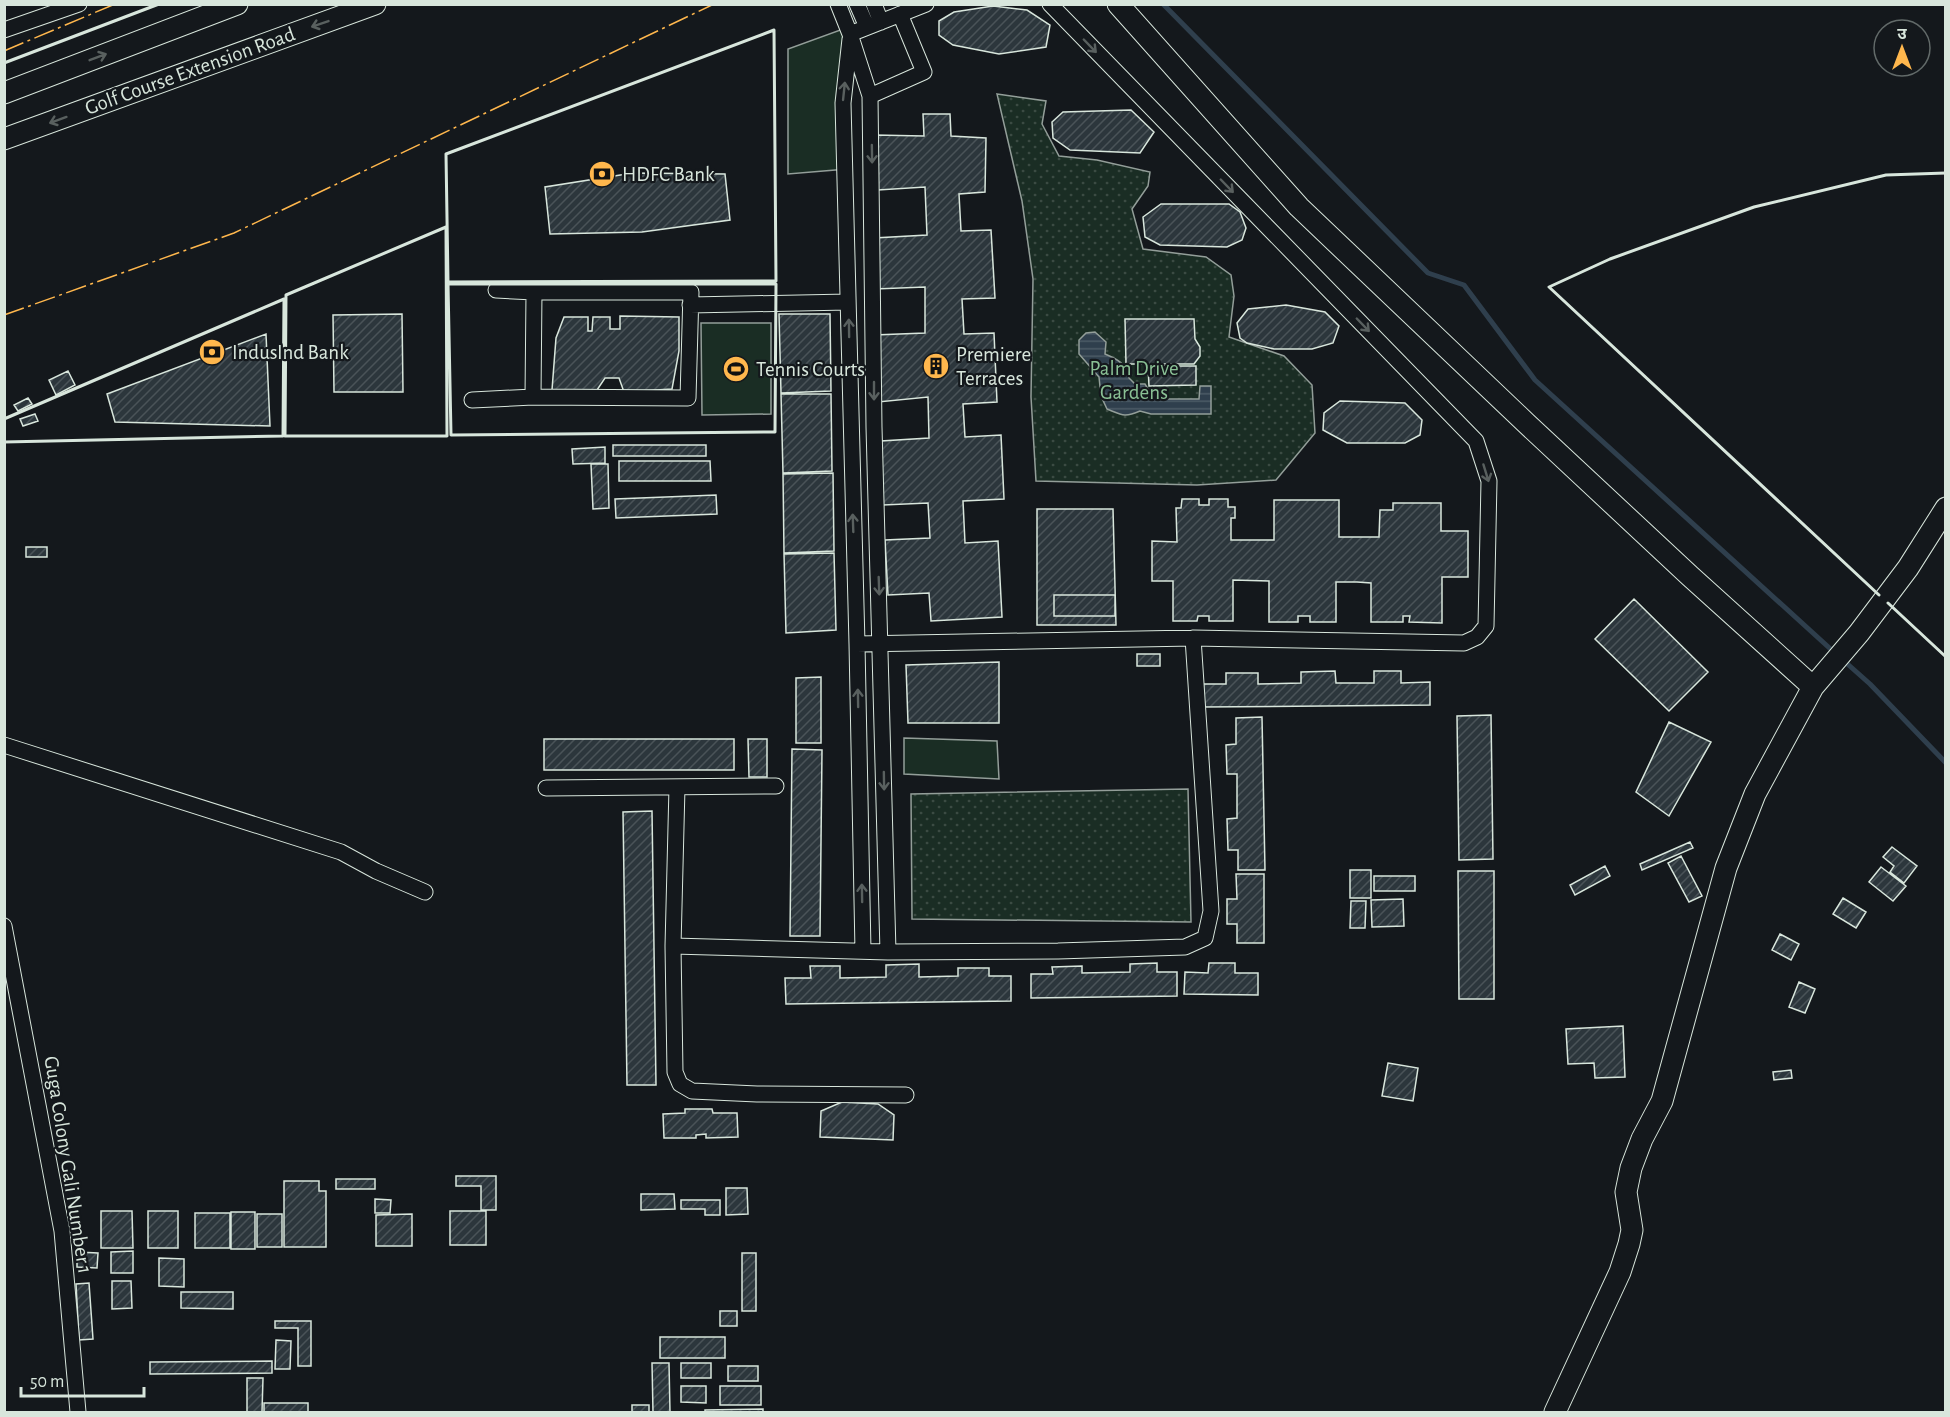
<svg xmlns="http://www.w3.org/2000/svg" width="1950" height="1417" font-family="'Alegreya Sans','Noto Sans Devanagari',sans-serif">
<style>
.green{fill:#1a2d24;stroke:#939e99;stroke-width:1.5}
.park{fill:url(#park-dots);stroke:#939e99;stroke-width:1.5}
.water{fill:url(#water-rules);stroke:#939e99;stroke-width:1.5}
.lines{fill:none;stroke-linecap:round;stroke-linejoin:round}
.stream{stroke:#2f3f4d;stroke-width:5}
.building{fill:url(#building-hatch);stroke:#d8e6dc;stroke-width:1.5}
.street-casing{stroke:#d8e6dc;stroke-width:17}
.secondary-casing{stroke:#d8e6dc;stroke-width:23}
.street{stroke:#14181c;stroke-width:15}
.secondary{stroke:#14181c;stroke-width:21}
.wall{stroke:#d8e6dc;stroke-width:3}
.power{stroke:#ffb74d;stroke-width:1.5;stroke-dasharray:21 4.5 3 4.5;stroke-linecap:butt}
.oneway{stroke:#59605f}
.labels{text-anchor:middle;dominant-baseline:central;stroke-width:4.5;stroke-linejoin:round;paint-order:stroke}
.street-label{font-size:21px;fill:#d8e6dc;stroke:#14181c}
.poi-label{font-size:21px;fill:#d8e6dc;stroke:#14181c;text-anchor:start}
.park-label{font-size:21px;fill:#8ac095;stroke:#14181c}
</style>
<defs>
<pattern id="park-dots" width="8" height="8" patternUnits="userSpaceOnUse" patternTransform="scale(1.5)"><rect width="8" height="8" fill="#1a2d24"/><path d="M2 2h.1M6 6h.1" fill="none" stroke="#3b4b43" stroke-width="1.8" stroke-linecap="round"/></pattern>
<pattern id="water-rules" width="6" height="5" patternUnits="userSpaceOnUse" patternTransform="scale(1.5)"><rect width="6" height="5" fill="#2f3f4d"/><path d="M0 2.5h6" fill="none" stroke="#4c5b66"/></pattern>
<pattern id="building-hatch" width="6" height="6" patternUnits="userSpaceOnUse" patternTransform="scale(1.5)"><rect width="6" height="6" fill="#2c363c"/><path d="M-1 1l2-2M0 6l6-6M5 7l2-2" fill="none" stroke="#4a5358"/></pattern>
</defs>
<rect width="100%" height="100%" fill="#14181c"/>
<!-- green -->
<path class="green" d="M843,29L847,169L788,174V49Z
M701,323H771V414L702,415Z
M904,738L997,741L999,779L904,774Z"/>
<!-- park -->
<path class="park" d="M997,94L1046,101L1042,124L1059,156L1097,160L1150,172L1148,186L1132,209L1143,249L1206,257L1231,275L1234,296L1229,337L1284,356L1312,385L1315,433L1276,480L1197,485L1036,481L1031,397L1033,279L1022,201Z
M1188,789L1191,922L912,919L911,794Z"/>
<!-- water -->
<path class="water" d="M1095,332L1106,342L1105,354C1117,359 1127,364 1129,378L1135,384H1145L1148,389L1162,390V399H1199L1200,386H1211V414H1151L1140,411C1124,418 1122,415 1107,409L1101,396L1099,377L1079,354V340L1086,333Z"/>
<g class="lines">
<!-- stream -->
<path class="stream" d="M1163,4L1428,273L1464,285L1535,380L1836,654
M1843,660L1870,684L1946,763"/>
</g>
<!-- building -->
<path class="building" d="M993,6L1027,10L1050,25L1046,47L999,54L953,45L939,35V21L954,12Z
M1131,110L1154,132L1140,153L1070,150L1053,138L1052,122L1063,112Z
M923,114H950L951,136L986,138L985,192L959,194L961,231L991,230L995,298L962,299L964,334L994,333L997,402L963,404L965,437L1001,435L1004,499L963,501L965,543L998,541L1002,617L931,621L929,593L888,595L885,540L930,538L928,503L883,505L881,441L929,438L928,397L878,402L874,335L925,333V287L875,289L874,238L927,235L925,187L878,190L875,135L924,136Z
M633,173L725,174L730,220L642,232L550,234L545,187Z
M1161,204H1229L1240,212L1246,228L1242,240L1227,247L1160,245L1145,237L1143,217Z
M1286,305L1325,312L1339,326L1333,343L1312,349H1274L1247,343L1240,338L1237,323L1248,309Z
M402,314L403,392H334L333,315Z
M779,314H830L831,391L781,393Z
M620,316L679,317V351L672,389L624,392L619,378H605L595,393L552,390L556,338L564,317H588V331H592L593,317H610V329H620Z
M1125,319H1194L1195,339L1200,347V356L1194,364H1126Z
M266,334L270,426L115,422L107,394Z
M1148,366H1196V385L1149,386Z
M68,371L75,385L56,395L49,380Z
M781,394H831L832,471L783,473Z
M28,398L32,404L18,411L14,405Z
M1340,401L1405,403L1422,420L1420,435L1405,443H1347L1323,430L1324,413Z
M35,414L38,421L23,426L20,419Z
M613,445H706V456H613Z
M605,447V463L573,464L572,449Z
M619,461H710L711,481H619Z
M591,464H608L609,508L593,509Z
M833,473L834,551L784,553L783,474Z
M716,495L717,514L616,518L615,499Z
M1182,499H1199V505H1209V499H1228V507H1235V518H1231V540H1274V500H1339V537H1379L1380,510H1393V503H1441V531H1468V577H1442V623L1409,622L1410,616H1403V622H1371V583L1357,582H1336V622H1310V616H1298V622H1269V581L1233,580V621H1209V616H1198L1197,621H1173V581H1152V541L1177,542L1176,508H1181Z
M1037,509H1113L1116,625H1037Z
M26,547H47V557H26Z
M834,553L836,630L786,633L784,554Z
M1054,595H1115V616H1054Z
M1634,599L1708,672L1669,711L1595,639Z
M1137,654H1160V666H1137Z
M999,662V723H908L906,665Z
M1335,671L1336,683H1374V671H1401V683L1430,682V705L1202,707V684H1226V673H1258V684L1301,683V672Z
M821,677V743H796V678Z
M1491,715L1493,859L1459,860L1457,716Z
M1262,717L1265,870H1238V850H1228L1227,819L1237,818V774H1227L1226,745L1236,744V718Z
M1669,722L1711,742L1669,816L1636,792Z
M544,739H734V770H544Z
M748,739H767V777H749Z
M792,749L822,750L820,936H790Z
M652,811L656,1085H627L623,812Z
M1690,842L1693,848L1642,870L1640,864Z
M1892,847L1917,866L1904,883L1890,872L1894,866L1883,857Z
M1681,856L1702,896L1689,902L1668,863Z
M1605,866L1610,876L1575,895L1570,885Z
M1881,867L1906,886L1893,901L1869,882Z
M1350,870H1371V898H1350Z
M1458,871H1494V999H1459Z
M1236,874H1264V943H1237V924H1227V899H1237Z
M1374,876H1415V891H1374Z
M1843,898L1866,912L1856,928L1833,914Z
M1403,899L1404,926L1372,927L1371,900Z
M1351,901H1366L1365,928H1350Z
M1780,934L1799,944L1791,960L1772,950Z
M1157,963V972H1177V996L1031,998V974H1053L1052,967L1082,966V973L1130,972V964Z
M1209,963H1235V973H1258V995L1184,994L1185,972L1208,973Z
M919,964V977L958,976V968H989V976H1011V1001L786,1004L785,978H811L810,966H840V978L886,977V965Z
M1799,982L1815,989L1805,1013L1789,1007Z
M1623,1026L1625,1077L1595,1078L1594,1063L1568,1064L1566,1029Z
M1388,1063L1418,1068L1413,1101L1382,1096Z
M1791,1070L1792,1078L1774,1080L1773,1072Z
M842,1102L878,1104L894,1115L893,1140L820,1137L821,1111Z
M685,1109H712L713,1113H737L738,1137L706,1138V1134L696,1135V1138H664L663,1114L685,1113Z
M456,1176H496V1210H481V1186H456Z
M336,1179H375V1189H336Z
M284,1181H319V1191H326V1247H284Z
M726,1188H747L748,1214L726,1215Z
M641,1194H674L675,1209L641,1210Z
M375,1199L391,1200L390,1213H375Z
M681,1200H720V1215H705V1209H681Z
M101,1211H132L133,1248H101Z
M148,1211H178V1248H148Z
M450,1211H486V1245H450Z
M231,1212H255V1249H231Z
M195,1213H230V1248H195Z
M257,1214H282V1247H257Z
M412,1214V1246H376V1215Z
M133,1251V1273H111V1252Z
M77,1252L98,1253L97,1268L77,1267Z
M742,1253H756V1311H742Z
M159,1258L184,1259V1287L159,1286Z
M112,1281H131L132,1308L112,1309Z
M89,1283L93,1339L79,1340L76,1284Z
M181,1292H233V1309L181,1308Z
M720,1311H737V1326H720Z
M275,1321H311V1366H298V1328H275Z
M660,1337H725V1358H660Z
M276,1340L291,1341L290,1369H275Z
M272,1361V1373L150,1374V1362Z
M652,1363H669L670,1412H653Z
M681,1363H711V1378H681Z
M728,1366H758V1381H728Z
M247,1378H263L262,1412H247Z
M681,1386H706V1403L681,1402Z
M720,1386H761V1405H720Z
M264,1403H308V1412H264Z
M632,1405H649V1412H632Z
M763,1409V1412H705V1410Z"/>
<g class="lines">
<defs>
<path id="street" d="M838,4L850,34L870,96L874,427L888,952
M857,4L867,27
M874,4L881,22
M4,30L79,4
M850,34L926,4
M850,39L843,103L857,644L863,951
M870,96L924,72L900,14
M496,290L534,292
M690,305L848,302
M472,400L533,397L688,398L691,292H534L533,397
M857,644L1193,638L1464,643L1477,637L1486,626L1489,481L1476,441L1050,4
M4,745L341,852L376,871L425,892
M677,787L673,946L675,1072L680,1084L692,1091L757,1094L906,1095
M546,788L776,786
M4,926L62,1231L78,1412
M673,946L888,952L1058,951L1185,947L1205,938L1211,911L1193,638"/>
<path id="secondary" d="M1118,4L1299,207L1526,423L1690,576L1813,687
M4,93L237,4
M4,139L375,4
M1555,1412L1620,1272L1629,1244L1632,1230L1626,1192L1631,1168L1642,1139L1662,1101L1726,868L1755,794L1813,687L1859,633L1908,568L1946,508"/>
</defs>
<!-- street casing -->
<use href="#street" class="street-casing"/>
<!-- secondary casing -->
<use href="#secondary" class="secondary-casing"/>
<!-- street -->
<use href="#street" class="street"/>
<!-- secondary -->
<use href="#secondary" class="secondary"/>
<!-- wall -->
<path class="wall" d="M774,30L776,281L448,282L446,154Z
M4,63L159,4
M446,227L447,436H285L286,295Z
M448,284H776L775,432L451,435Z
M4,419L284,299L283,436L4,442
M1879,595L1549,287L1610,259L1754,207L1886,175L1946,173
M1888,603L1946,657"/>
<!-- power -->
<path class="power" d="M4,51L115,4
M4,315L234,233L714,4"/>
</g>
<!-- one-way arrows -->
<defs><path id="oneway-shaft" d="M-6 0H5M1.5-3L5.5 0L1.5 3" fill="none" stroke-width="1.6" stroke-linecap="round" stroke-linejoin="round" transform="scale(1.5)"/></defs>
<g class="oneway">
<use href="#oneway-shaft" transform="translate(320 24) rotate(161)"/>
<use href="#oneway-shaft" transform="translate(1090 46) rotate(46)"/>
<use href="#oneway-shaft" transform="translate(98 57) rotate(-21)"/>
<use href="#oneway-shaft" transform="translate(844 91) rotate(-84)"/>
<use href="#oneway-shaft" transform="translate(58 120) rotate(160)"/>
<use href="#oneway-shaft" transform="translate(872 154) rotate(89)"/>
<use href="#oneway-shaft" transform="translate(1227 186) rotate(46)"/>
<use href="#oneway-shaft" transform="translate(1363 325) rotate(46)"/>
<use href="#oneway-shaft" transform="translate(849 328) rotate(-91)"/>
<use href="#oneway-shaft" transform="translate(874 391) rotate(90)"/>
<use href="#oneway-shaft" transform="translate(1486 473) rotate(73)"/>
<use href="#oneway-shaft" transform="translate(853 523) rotate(-92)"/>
<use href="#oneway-shaft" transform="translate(879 586) rotate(88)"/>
<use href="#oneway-shaft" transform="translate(858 698) rotate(-91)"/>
<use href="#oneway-shaft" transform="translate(884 781) rotate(89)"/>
<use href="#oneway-shaft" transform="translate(862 893) rotate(-91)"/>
</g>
<!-- icons -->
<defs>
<symbol id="bank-disc" viewBox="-11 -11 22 22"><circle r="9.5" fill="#ffb74d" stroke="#14181c"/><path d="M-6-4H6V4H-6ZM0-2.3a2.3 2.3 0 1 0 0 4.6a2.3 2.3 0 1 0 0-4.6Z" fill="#111"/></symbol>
<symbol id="building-disc" viewBox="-11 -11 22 22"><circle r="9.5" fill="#ffb74d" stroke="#14181c"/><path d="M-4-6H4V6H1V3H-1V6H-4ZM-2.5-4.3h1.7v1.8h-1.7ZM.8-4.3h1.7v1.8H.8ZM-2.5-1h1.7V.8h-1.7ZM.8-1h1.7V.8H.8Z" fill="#111"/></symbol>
<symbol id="stadium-disc" viewBox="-11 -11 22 22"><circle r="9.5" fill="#ffb74d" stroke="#14181c"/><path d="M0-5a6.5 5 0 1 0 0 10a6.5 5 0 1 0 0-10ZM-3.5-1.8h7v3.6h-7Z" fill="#111"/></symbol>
</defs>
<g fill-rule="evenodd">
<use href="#bank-disc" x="587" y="159" width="30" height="30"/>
<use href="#bank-disc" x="197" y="337" width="30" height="30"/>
<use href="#building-disc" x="921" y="351" width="30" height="30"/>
<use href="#stadium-disc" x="721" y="354" width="30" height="30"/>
</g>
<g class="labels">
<!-- street labels -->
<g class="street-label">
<text transform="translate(190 71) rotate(-20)">Golf Course Extension Road</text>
<text transform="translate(68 1165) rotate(81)">Guga Colony Gali Number 1</text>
</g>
<!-- poi labels -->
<g class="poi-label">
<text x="622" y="174">HDFC Bank</text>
<text x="232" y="352">IndusInd Bank</text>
<text x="956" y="354">Premiere<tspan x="956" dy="24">Terraces</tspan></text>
<text x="756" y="369">Tennis Courts</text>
</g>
<!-- park labels -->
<g class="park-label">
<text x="1134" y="368">Palm Drive<tspan x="1134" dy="24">Gardens</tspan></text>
</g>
</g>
<!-- border -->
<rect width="1950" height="1417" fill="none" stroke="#d8e6dc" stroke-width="12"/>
<!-- north arrow -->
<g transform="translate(1902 48)"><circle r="28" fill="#14181c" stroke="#626a69" stroke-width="1.5"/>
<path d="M0-4.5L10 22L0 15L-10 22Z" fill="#ffb74d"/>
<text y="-9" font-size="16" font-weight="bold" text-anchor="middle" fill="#d8e6dc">उ</text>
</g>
<!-- scale -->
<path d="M21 1387v9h123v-9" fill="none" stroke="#d8e6dc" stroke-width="3"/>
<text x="30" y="1387" font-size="18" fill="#d8e6dc" stroke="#14181c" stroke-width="4.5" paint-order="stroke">50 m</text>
</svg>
